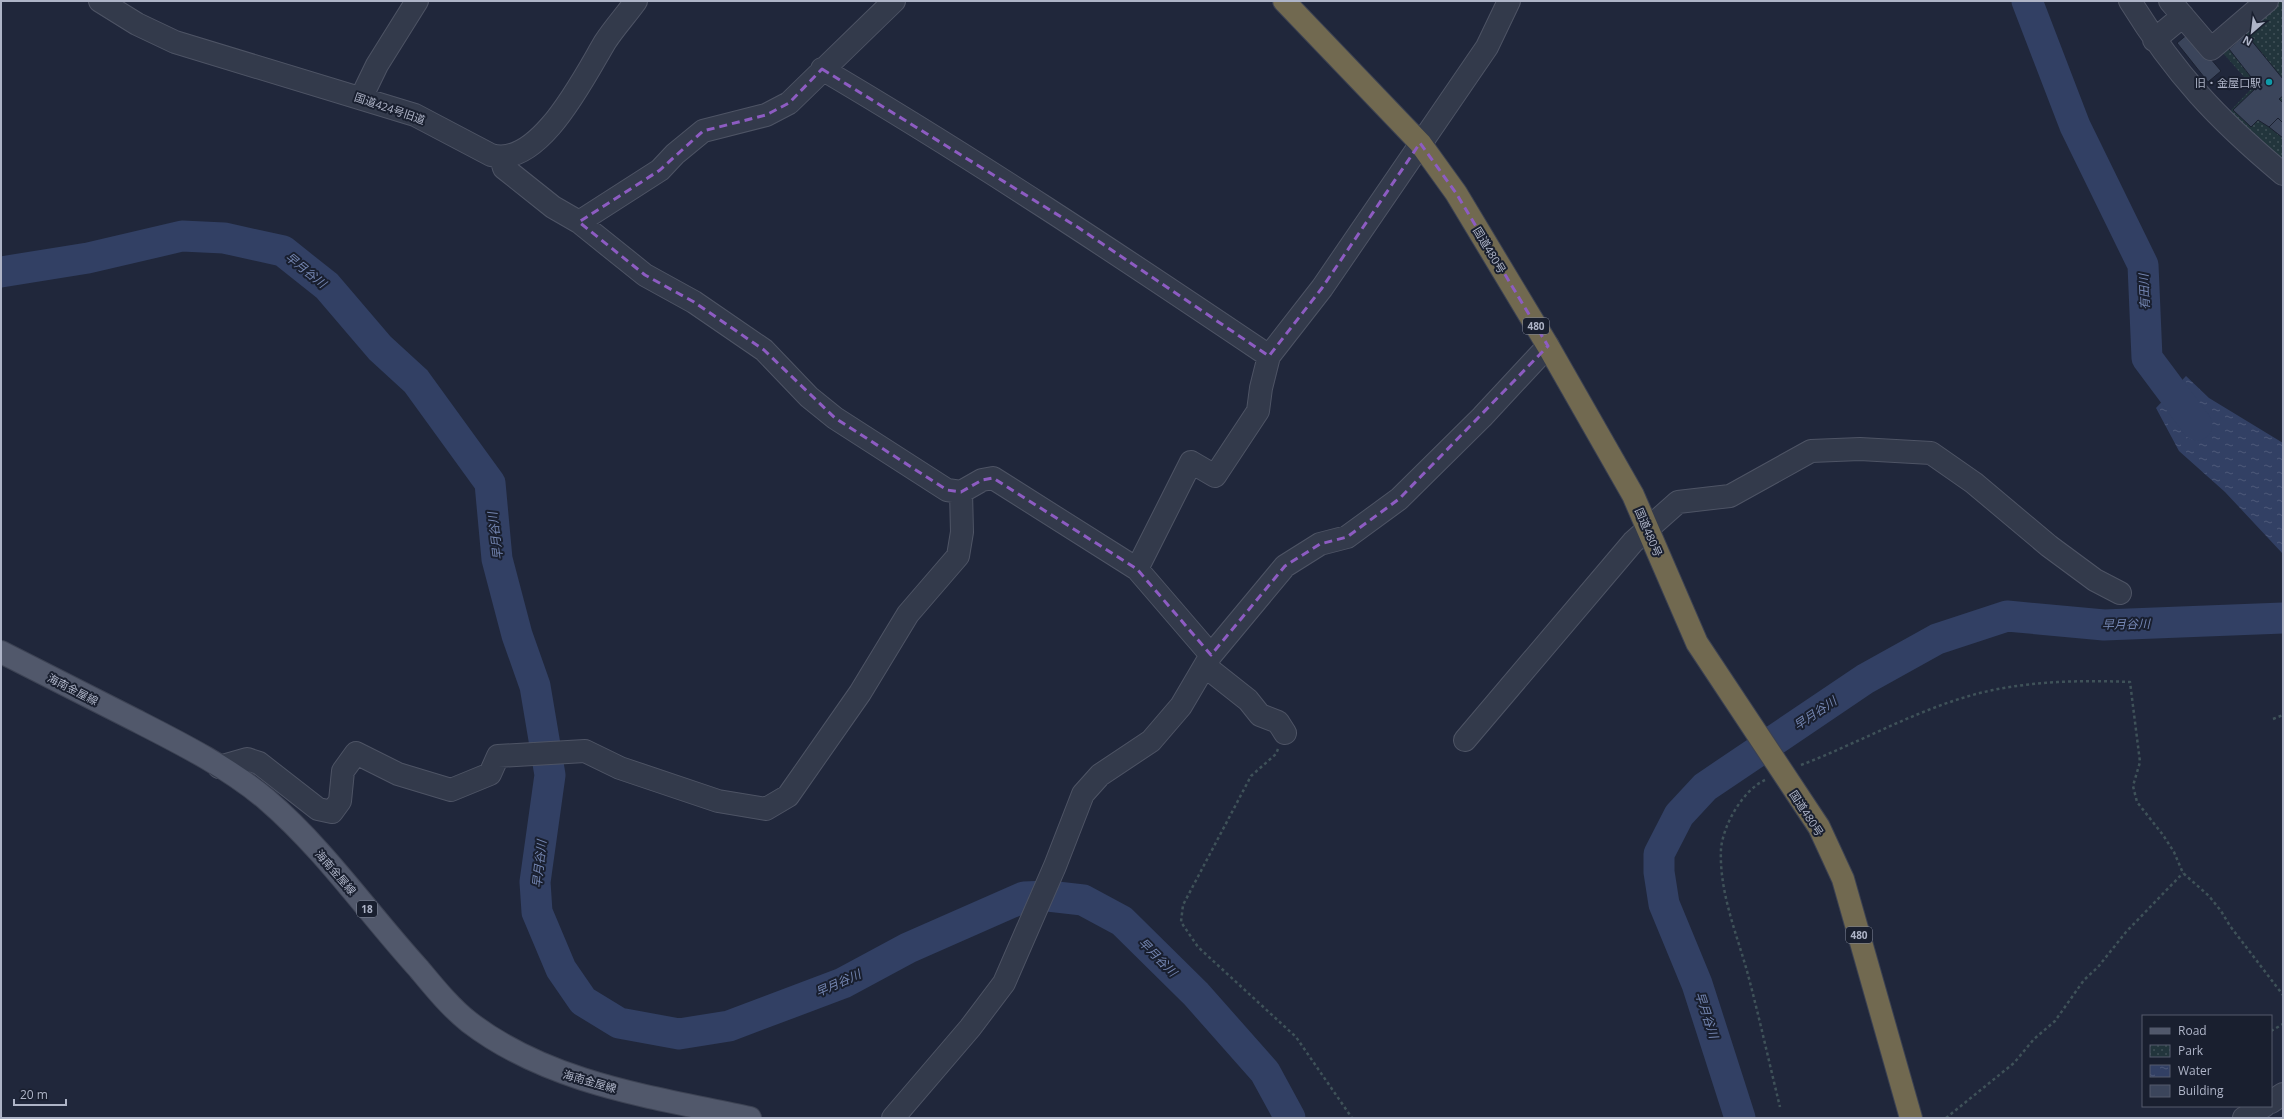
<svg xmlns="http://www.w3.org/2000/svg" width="2284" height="1119" font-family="'Open Sans','Noto Sans JP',sans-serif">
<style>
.park{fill:url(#park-dots)}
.water{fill:url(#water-ripples)}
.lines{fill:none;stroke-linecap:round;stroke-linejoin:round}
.river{stroke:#324064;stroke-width:31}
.building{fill:#3b455b;stroke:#1b2131}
.minor-casing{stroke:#4e5465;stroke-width:24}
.major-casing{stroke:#3d4354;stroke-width:24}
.highway-casing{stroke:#3b4152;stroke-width:24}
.path{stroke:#3f5259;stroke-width:2.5;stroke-dasharray:3 3;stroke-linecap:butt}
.minor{stroke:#333a4b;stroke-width:22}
.major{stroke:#51586b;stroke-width:22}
.highway{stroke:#716950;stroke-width:22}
.marked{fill:none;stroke:#8d5cc2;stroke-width:3;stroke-dasharray:8 5;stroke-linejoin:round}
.culture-dot{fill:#0f9aa8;stroke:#191f2f;stroke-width:1.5}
.labels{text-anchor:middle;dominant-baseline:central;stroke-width:4;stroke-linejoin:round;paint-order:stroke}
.shield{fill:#191f2f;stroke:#818799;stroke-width:1}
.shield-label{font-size:10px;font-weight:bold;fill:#aeb4c7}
.poi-label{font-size:11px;fill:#aeb4c7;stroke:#191f2f;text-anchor:end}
.street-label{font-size:11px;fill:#aeb4c7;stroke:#191f2f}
.water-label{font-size:12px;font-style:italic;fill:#7486b2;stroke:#191f2f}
</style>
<defs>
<pattern id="park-dots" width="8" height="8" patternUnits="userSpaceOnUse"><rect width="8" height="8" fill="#22353c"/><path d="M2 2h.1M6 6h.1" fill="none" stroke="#405057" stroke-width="1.8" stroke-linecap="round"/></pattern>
<pattern id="water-ripples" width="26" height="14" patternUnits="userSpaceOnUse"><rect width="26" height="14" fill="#324064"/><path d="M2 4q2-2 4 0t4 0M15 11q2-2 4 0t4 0" fill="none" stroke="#4d5979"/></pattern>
</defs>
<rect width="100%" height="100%" fill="#20273b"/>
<!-- park -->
<path class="park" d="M2278,1H2283V180L2217,125L2253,87L2222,52Z"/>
<!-- water -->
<path class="water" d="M2186,376L2209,398L2283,443V554L2225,492L2179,451L2156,408Z"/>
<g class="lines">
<!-- river -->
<path class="river" d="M2027,1L2075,126L2143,265L2147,358L2197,425
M1,272L88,258L182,236L224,238L283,251L327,286L380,348L416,381L490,483L497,559L517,635L535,686L550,775L535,882L537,912L561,969L583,1001L619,1023L679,1034L729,1026L843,983L908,948L1024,897L1048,896L1083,900L1122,921L1196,994L1265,1072L1290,1118
M1740,1118L1697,984L1664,904L1659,872V854L1679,815L1705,787L1865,679L1937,639L2007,616L2104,625L2283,618"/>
</g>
<!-- building -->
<path class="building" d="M2189,33L2221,71L2208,82L2177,43Z
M2246,34L2283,79V96L2279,99L2283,103V123L2278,118L2269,127L2258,120L2251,127L2233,110L2258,86L2229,49Z
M2278,118L2283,123V138L2269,127Z"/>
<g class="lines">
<defs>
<path id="minor" d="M100,1L137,24L175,42L415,115L491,155C539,169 584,77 605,42C614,28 626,15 636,1
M2130,1C2175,74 2217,119 2283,174
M2170,1L2211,49L2267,1
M2154,40L2183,16
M822,69C975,159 1122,257 1269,356
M361,98L377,65L417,1
M501,158L504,168L553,207L579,222L645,275L694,302L764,350L809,397L835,418L947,490L961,492L982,480L993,478L1137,569L1211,655
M579,222L660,170L675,154L703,131L766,115L789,103L894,1
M1137,569L1191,462L1215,476L1258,411L1261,388L1269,356L1322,288L1487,47L1509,1
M1205,666L1248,700L1260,715L1278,722L1285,733
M1465,740L1633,542L1678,502L1730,496L1811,451L1860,449L1931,453L1974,483L2049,546L2095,580L2120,593
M219,767L247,759L259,763L318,809L332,812L340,801L343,771L356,753L398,774L451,790L490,774L498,756L585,751L620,768L718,801L766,809L788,796L860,693L908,614L958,556L962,532L961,492
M2271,1102L2283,1094
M893,1118L970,1028L1004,983L1055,866L1083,794L1100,775L1151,741L1181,706L1211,655L1285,566L1320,544L1347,537L1399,499L1482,417L1548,346
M2244,1118L2264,1106"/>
<path id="major" d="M1,652C46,675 90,697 135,720C180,743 228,767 267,800C325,850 368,913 419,969C434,987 450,1007 469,1022C550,1084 653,1097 750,1118"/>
<path id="highway" d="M1284,1L1420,143L1456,193L1548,346L1633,495L1697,643L1819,827L1843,879L1911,1118"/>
</defs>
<!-- minor casing -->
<use href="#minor" class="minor-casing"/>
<!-- major casing -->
<use href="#major" class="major-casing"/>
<!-- highway casing -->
<use href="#highway" class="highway-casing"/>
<!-- path -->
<path class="path" d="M2273,719L2283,715
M1278,749L1276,754L1251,776L1183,905L1181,922L1198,947L1296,1037L1352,1118
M1801,765C1864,741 1926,704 1993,690C2038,681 2085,680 2130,682L2140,762L2133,786L2137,802L2163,835L2174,852L2183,873L2209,896L2221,911L2230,926L2283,995
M1765,780C1743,790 1723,825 1721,849C1719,891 1736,932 1747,971C1759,1016 1769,1062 1780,1107
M2271,1031L2283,1024
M1946,1118L2014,1063L2034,1039L2055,1021L2084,980L2098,967L2126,932L2183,873"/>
<!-- minor -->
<use href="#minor" class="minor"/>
<!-- major -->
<use href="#major" class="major"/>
<!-- highway -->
<use href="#highway" class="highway"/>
</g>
<!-- marked area -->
<path class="marked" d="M822,69L1079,228L1269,356L1322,288L1420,143L1456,193L1548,346L1399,499L1347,537L1320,544L1285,566L1211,655L1137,569L993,478L982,480L961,492L947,490L835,418L764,350L694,302L645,275L579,222L660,170L703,131L766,115L789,103Z"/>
<!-- markers -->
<circle class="culture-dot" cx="2269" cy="82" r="4"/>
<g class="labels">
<!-- shield labels -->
<g class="shield">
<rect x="1523" y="318" width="26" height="16" rx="3"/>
<rect x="357" y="901" width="20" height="16" rx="3"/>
<rect x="1846" y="927" width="26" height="16" rx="3"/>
</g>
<g class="shield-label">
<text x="1536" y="326">480</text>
<text x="367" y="909">18</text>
<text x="1859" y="935">480</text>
</g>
<!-- poi labels -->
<g class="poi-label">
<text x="2261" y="82">旧・金屋口駅</text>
</g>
<!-- street labels -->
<g class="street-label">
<text transform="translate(390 108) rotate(19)">国道424号旧道</text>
<text transform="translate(1490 250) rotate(59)">国道480号</text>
<text transform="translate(1649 532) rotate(67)">国道480号</text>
<text transform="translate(73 689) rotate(27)">海南金屋線</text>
<text transform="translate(1807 813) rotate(57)">国道480号</text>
<text transform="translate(336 872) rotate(49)">海南金屋線</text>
<text transform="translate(590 1081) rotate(16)">海南金屋線</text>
</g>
<!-- water labels -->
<g class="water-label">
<text transform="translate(306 270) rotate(39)">早月谷川</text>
<text transform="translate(2144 292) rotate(-92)">有田川</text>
<text transform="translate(495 536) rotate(-97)">早月谷川</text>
<text transform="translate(2126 624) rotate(-1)">早月谷川</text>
<text transform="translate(1815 713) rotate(-34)">早月谷川</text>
<text transform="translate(539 864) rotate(-84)">早月谷川</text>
<text transform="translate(1158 957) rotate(45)">早月谷川</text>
<text transform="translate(838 983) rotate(-24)">早月谷川</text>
<text transform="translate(1707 1015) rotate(72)">早月谷川</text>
</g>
</g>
<!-- border -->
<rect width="2284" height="1119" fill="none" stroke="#aeb4c7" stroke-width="4"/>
<!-- legend -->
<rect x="2142" y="1015" width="130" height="92" fill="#191f2f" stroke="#555b6c"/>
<rect x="2150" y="1028" width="20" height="6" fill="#51586b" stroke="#555b6c"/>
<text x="2178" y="1035" font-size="12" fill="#aeb4c7">Road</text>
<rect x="2150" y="1045" width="20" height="12" fill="url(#park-dots)" stroke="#555b6c"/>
<text x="2178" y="1055" font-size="12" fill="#aeb4c7">Park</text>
<rect x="2150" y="1065" width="20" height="12" fill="url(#water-ripples)" stroke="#555b6c"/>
<text x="2178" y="1075" font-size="12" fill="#aeb4c7">Water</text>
<rect x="2150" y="1085" width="20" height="12" fill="#3b455b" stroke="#555b6c"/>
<text x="2178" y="1095" font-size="12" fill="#aeb4c7">Building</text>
<!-- north arrow -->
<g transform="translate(2252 32) rotate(208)" stroke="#191f2f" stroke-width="3" paint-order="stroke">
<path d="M0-3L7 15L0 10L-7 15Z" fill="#aeb4c7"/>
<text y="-6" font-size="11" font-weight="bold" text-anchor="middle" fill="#aeb4c7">N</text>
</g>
<!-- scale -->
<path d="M14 1099v6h52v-6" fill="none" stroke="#aeb4c7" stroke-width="2"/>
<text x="20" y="1099" font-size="12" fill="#aeb4c7" stroke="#191f2f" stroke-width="3" paint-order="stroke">20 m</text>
</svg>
